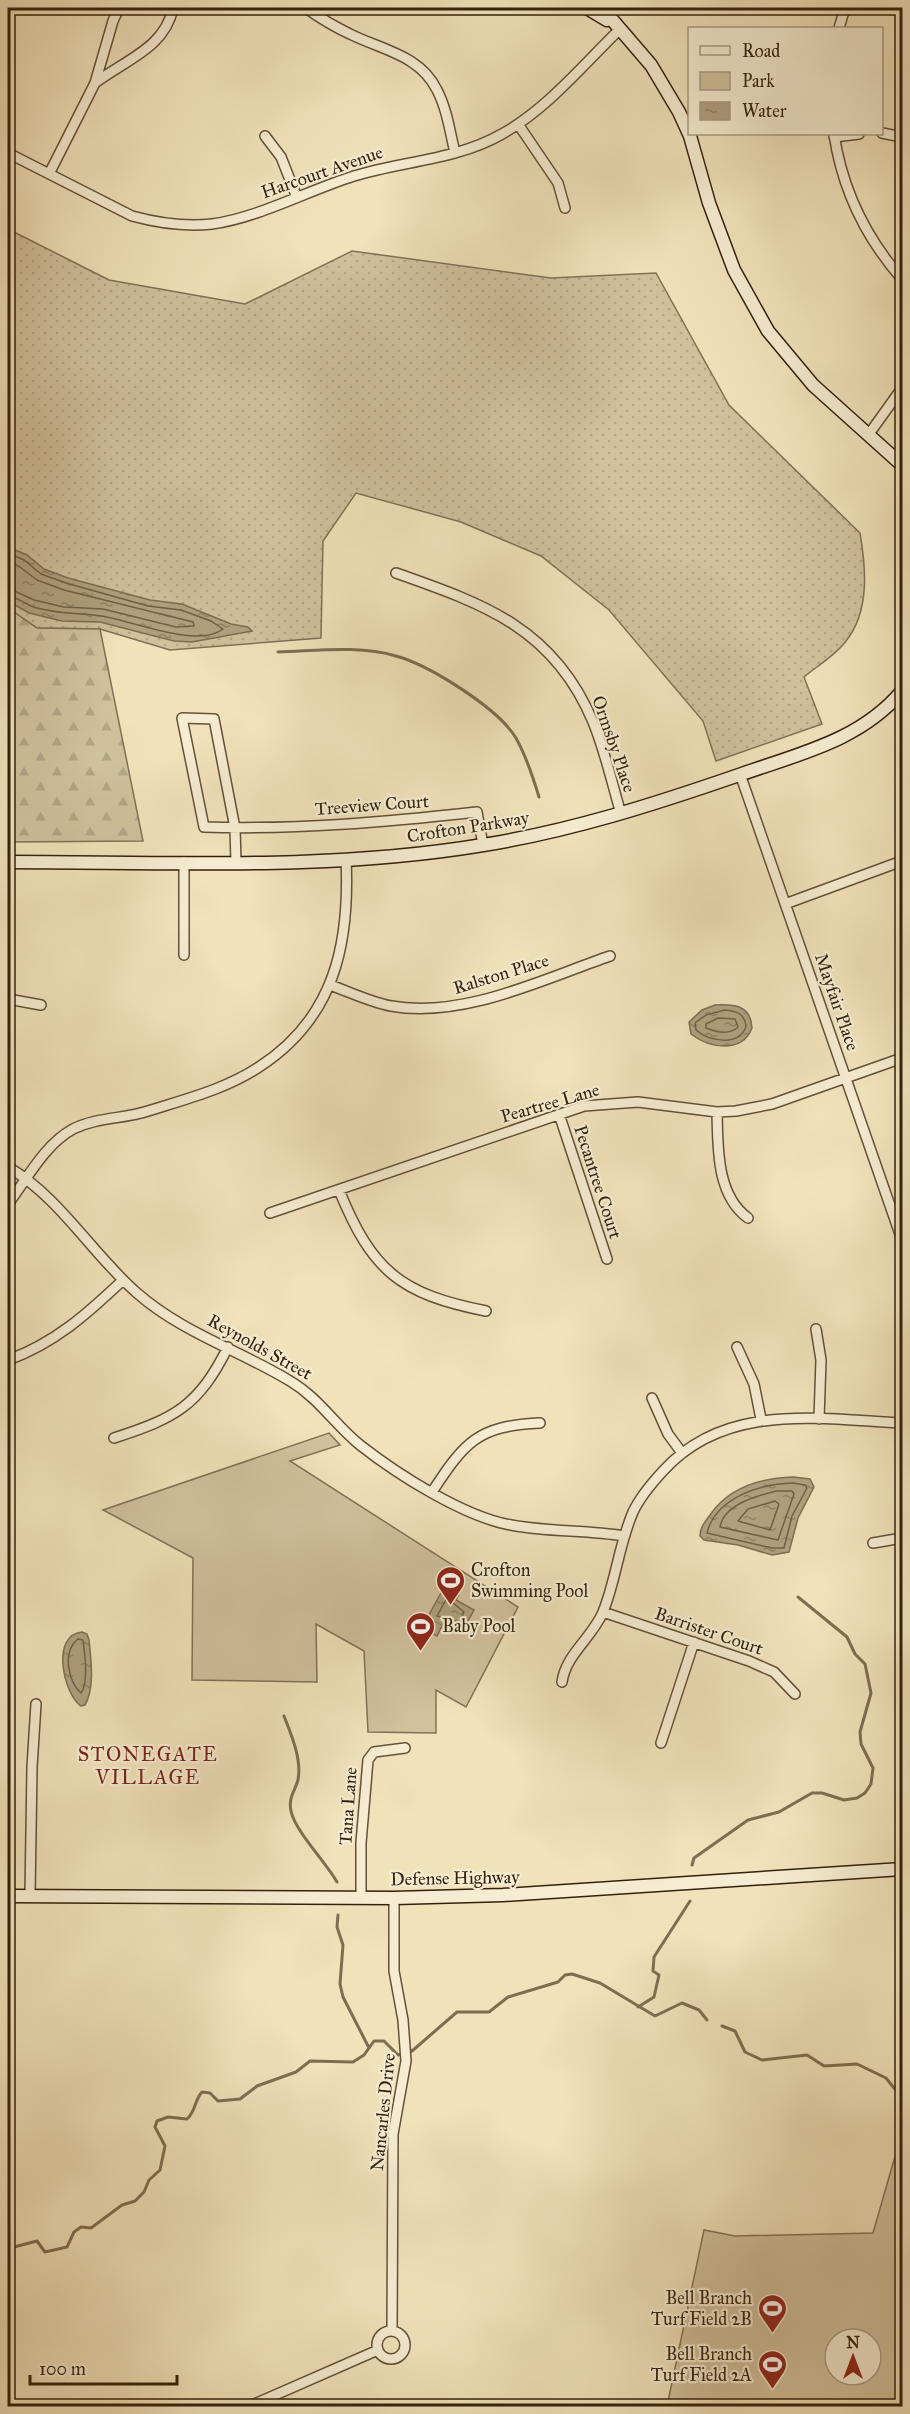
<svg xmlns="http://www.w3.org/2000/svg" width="910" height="2414" font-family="'IM FELL Great Primer',serif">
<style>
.grass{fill:url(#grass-dots);stroke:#827155;stroke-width:1.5}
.forest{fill:url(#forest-firs);stroke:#827155;stroke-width:1.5}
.park{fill:#d1c19d;stroke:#827155;stroke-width:1.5;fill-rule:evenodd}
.water{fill:url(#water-ripples);stroke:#7f6d51;stroke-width:1.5}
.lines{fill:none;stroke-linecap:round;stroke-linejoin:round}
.shore{stroke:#726046;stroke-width:1.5}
.stream{stroke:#7f6d51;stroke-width:3}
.street-casing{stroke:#635138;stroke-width:12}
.secondary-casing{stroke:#34210d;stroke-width:15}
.street{stroke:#f6ecd2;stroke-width:9}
.secondary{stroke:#f6ecd2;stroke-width:12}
.labels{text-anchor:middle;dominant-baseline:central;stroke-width:4.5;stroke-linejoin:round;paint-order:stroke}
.street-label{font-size:18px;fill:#34210d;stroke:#f6ecd2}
.poi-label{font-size:18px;fill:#34210d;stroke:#f6ecd2;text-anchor:start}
.neighbourhood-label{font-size:20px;letter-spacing:1.5px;fill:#7a1f14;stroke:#f6ecd2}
</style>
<defs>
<pattern id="grass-dots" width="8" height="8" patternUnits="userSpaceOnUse" patternTransform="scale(1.5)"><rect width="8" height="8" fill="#d1c19d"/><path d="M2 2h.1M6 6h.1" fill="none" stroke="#b4a686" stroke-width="1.8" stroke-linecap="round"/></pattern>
<pattern id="forest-firs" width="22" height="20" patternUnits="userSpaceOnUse" patternTransform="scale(1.5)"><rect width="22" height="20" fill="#d1c19d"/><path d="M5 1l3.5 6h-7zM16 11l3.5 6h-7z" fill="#b4a686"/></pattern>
<pattern id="water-ripples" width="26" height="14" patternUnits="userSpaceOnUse" patternTransform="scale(1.5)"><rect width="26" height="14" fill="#b1a07f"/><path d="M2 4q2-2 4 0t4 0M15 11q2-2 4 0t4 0" fill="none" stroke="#918266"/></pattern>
</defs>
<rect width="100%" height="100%" fill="#f1e2ba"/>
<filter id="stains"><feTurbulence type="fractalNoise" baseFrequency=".00333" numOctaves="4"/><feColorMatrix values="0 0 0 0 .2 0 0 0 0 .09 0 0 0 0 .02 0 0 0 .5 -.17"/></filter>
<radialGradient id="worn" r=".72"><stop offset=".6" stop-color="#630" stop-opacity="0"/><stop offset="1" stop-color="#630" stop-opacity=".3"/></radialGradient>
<!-- grass -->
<path class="grass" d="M8,229L109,280L245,304L352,251L551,278L656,273L729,405L860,533C866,568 870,611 846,641C836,655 817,666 804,677L822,724L716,761L703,721L609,610L541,556L461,522L356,493L323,541L321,638L170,650L100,629L37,628L8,608Z"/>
<!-- forest -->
<path class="forest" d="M8,608L37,628L100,629L143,841L8,842Z"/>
<!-- park -->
<path class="park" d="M329,1433L340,1445L290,1461L518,1607L466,1707L436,1690V1733L368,1732L364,1651L316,1624L317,1682L192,1680L193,1558L103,1510Z
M902,2132V2406H667L704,2230L735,2236L873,2233ZM835,2339H871V2375H835Z"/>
<!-- water -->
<path class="water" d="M8,547L27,555L44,569L68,578L150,600L182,604L231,624L248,627L252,631L192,642L174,641L100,622L62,621L29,613L8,601Z
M715,1005C734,1004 751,1005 752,1028C742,1054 709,1048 691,1034L689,1022L702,1010Z
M793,1477L810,1479L814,1487L798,1518L789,1552L772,1555L738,1545L704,1540L700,1536C700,1527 705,1522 710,1515C729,1487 761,1478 793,1477Z
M449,1578L463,1586L456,1600L474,1610L462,1632L444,1622L437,1636L422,1628Z
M82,1632L87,1634L89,1640C91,1660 95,1688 85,1705L81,1706C64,1695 50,1635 82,1632Z"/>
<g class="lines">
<!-- shore -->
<path class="shore" d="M8,553L24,560L41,574L66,583L148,606L181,610L211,621L223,629C197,649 131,620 101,616C79,613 59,614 37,608C27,606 18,597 8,596
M8,561L20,567L37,580L64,590L193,622L194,626L176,627L103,609L64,607L34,600L8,588
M725,1010C737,1011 745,1014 746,1027C738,1047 709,1041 696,1030L695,1023L706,1015Z
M718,1018L735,1019L738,1027C730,1035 716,1032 706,1028V1024Z
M793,1483L805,1485L807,1488L792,1516L784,1548H772L707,1533C716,1497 761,1484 793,1483Z
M776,1491H792L794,1494L778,1540L720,1527C724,1504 757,1496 776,1491Z
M775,1501L779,1504L770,1530L738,1521L748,1509Z
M447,1598L464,1612L460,1622L437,1616Z
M78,1639L83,1640C85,1654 89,1683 81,1693C68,1682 62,1651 78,1639Z"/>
<!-- stream -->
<path class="stream" d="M278,652C316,651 359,645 396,656C429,665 498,708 516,738C526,756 533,777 539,797
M284,1716C291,1734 302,1759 298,1780C295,1791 288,1798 291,1811C295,1831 325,1861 337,1882
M692,1865L694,1858L748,1820L779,1812L812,1793H822L844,1800L857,1798L865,1793L871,1784L873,1768L861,1744L860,1732L871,1693L865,1664L855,1654L847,1637L798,1597
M338,1915L337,1927L343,1945L340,1984L343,1997L368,2046
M638,2007L654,1997L659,1975L653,1971L654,1957L690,1901
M722,2026L735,2031L745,2052L762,2060L807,2055L824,2066L857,2064L886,2078L902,2098
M8,2243L14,2247L37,2241L45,2252L67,2247L74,2232L81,2227L91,2228L122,2205L135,2201L144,2192L149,2180L160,2170L165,2146L155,2127L157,2121L168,2117L187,2119C196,2111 194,2101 202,2092L210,2093L218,2101L240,2099L257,2086L296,2072L310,2061L353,2062L364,2055L374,2041H384L398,2055L412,2051L457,2012H489L508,1997L558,1982L565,1975L572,1974L600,1983L655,2016L682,2003L699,2010L707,2020"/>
<defs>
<path id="street" d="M306,8C320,18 335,27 350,34C382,50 420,55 437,90C447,109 450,132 455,153
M839,28L845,8
M95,83C125,60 165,48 173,8
M518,124L558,183L565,208
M882,133L902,137
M834,134C842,188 866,238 902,279
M265,136L281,157L296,195
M834,137L859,134
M8,153L132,216C158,223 185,227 212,224C258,218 309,190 354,176C402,161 457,160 502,134C547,109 583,65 620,29
M49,174L95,83L113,21L119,8
M869,434L902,388
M396,573C484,604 554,628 593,722C605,751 612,783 621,814
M740,774L902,1240
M236,862L235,828L214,719L182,718L204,827C296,830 386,822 477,812L483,845
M785,904L902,861
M184,955V862
M330,985C350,992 370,1002 391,1006C463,1019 543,979 610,956
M8,999L41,1005
M717,1112C718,1147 716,1195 748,1218
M559,1114L607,1259
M8,1167C61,1198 91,1253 137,1293C181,1332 241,1351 290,1381C319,1398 335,1425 360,1445C397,1474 464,1517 511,1525C548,1532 586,1530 624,1536
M339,1190C372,1271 400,1294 486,1311
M8,1204C27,1179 45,1144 73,1129C97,1117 124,1119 148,1111C186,1099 226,1089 259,1067C335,1018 350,943 346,859
M270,1213L584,1106L638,1102L717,1112L736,1111L772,1104L902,1058
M816,1329L821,1360L819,1419
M737,1347L754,1384L761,1419
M8,1360C55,1343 87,1314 123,1280
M652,1398L668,1434L682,1453
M114,1438C175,1418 198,1407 228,1347
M432,1492C465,1442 477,1426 540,1423
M873,1543L902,1538
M603,1612L749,1661L774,1672L795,1694
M562,1682C566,1654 592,1638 603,1612C616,1580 619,1544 633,1512C640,1497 651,1484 663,1471C725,1402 819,1419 902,1423
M661,1743L694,1642
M30,1896L32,1767L36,1704
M361,1897V1843L368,1760L374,1752L405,1748
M392,2331L393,2134L406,2061L403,2020L394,1971V1898
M377 2345a14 14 0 1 1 28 0a14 14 0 1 1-28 0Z
M250,2406L378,2350"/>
<path id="secondary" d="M587,8L607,20
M602,8L651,65L679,112L690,136L709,203L734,270L768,331L813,385L902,465
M8,862C165,862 327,871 483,845C571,831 655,804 739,775C798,754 860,741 902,691
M8,1896L394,1898L503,1895L902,1869"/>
</defs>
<!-- street casing -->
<use href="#street" class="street-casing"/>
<!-- secondary casing -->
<use href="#secondary" class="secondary-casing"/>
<!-- street -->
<use href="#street" class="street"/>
<!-- secondary -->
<use href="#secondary" class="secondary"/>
</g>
<!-- icons -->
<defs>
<symbol id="stadium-pin" viewBox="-11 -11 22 30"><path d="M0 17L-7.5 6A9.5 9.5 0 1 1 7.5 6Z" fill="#8f2418" stroke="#f6ecd2"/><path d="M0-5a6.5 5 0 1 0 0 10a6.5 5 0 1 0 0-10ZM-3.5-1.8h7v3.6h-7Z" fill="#fff"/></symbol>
</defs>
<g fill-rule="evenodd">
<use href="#stadium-pin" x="434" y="1564" width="33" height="45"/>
<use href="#stadium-pin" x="404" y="1610" width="33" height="45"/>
<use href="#stadium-pin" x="756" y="2292" width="33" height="45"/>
<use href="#stadium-pin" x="756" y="2348" width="33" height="45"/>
</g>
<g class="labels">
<!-- street labels -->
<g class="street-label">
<text transform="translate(322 172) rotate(-19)">Harcourt Avenue</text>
<text transform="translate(614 744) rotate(71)">Ormsby Place</text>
<text transform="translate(372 805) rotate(-4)">Treeview Court</text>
<text transform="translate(468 827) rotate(-9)">Crofton Parkway</text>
<text transform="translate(501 974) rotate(-17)">Ralston Place</text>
<text transform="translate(837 1002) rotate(71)">Mayfair Place</text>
<text transform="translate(550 1103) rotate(-16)">Peartree Lane</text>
<text transform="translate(598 1182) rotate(72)">Pecantree Court</text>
<text transform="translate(260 1347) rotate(29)">Reynolds Street</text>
<text transform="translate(709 1631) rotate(19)">Barrister Court</text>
<text transform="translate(348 1806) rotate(-86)">Tana Lane</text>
<text transform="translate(455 1878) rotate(-1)">Defense Highway</text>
<text transform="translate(383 2112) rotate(-84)">Nancarles Drive</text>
</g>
<!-- poi labels -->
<g class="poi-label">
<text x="471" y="1570">Crofton<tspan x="471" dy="21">Swimming Pool</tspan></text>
<text x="442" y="1626">Baby Pool</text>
<text x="752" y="2298" text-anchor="end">Bell Branch<tspan x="752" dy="21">Turf Field 2B</tspan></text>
<text x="752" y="2354" text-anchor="end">Bell Branch<tspan x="752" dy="21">Turf Field 2A</tspan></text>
</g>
<!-- neighbourhood labels -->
<g class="neighbourhood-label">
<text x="148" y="1754">STONEGATE<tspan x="148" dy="23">VILLAGE</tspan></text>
</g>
</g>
<!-- margin -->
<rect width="910" height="2414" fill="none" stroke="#f1e2ba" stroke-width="30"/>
<rect x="9" y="9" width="892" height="2396" fill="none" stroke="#34210d" stroke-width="3"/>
<rect x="15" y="15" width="880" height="2384" fill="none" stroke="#34210d" stroke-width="1.5"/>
<!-- legend -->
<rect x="688" y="27" width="195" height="108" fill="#f6ecd2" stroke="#a89b83" stroke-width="1.5"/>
<rect x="700" y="46" width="30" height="9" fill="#f6ecd2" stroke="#a89b83" stroke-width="1.5"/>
<text x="742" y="57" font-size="18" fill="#34210d">Road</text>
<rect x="700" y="72" width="30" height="18" fill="#d1c19d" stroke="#a89b83" stroke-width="1.5"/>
<text x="742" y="87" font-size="18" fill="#34210d">Park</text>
<rect x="700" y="102" width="30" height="18" fill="url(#water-ripples)" stroke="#a89b83" stroke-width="1.5"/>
<text x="742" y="117" font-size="18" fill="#34210d">Water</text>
<!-- north arrow -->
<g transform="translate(853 2357)"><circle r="28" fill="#f6ecd2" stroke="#a89b83" stroke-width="1.5"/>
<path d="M0-4.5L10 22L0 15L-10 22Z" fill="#8f2418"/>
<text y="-9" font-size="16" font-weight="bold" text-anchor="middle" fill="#34210d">N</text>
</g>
<!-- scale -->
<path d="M30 2375v9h147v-9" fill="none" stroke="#34210d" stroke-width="3"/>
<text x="39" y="2375" font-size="18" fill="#34210d" stroke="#f6ecd2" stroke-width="4.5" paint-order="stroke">100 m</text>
<rect width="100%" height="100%" filter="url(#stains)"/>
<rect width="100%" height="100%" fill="url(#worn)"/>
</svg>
